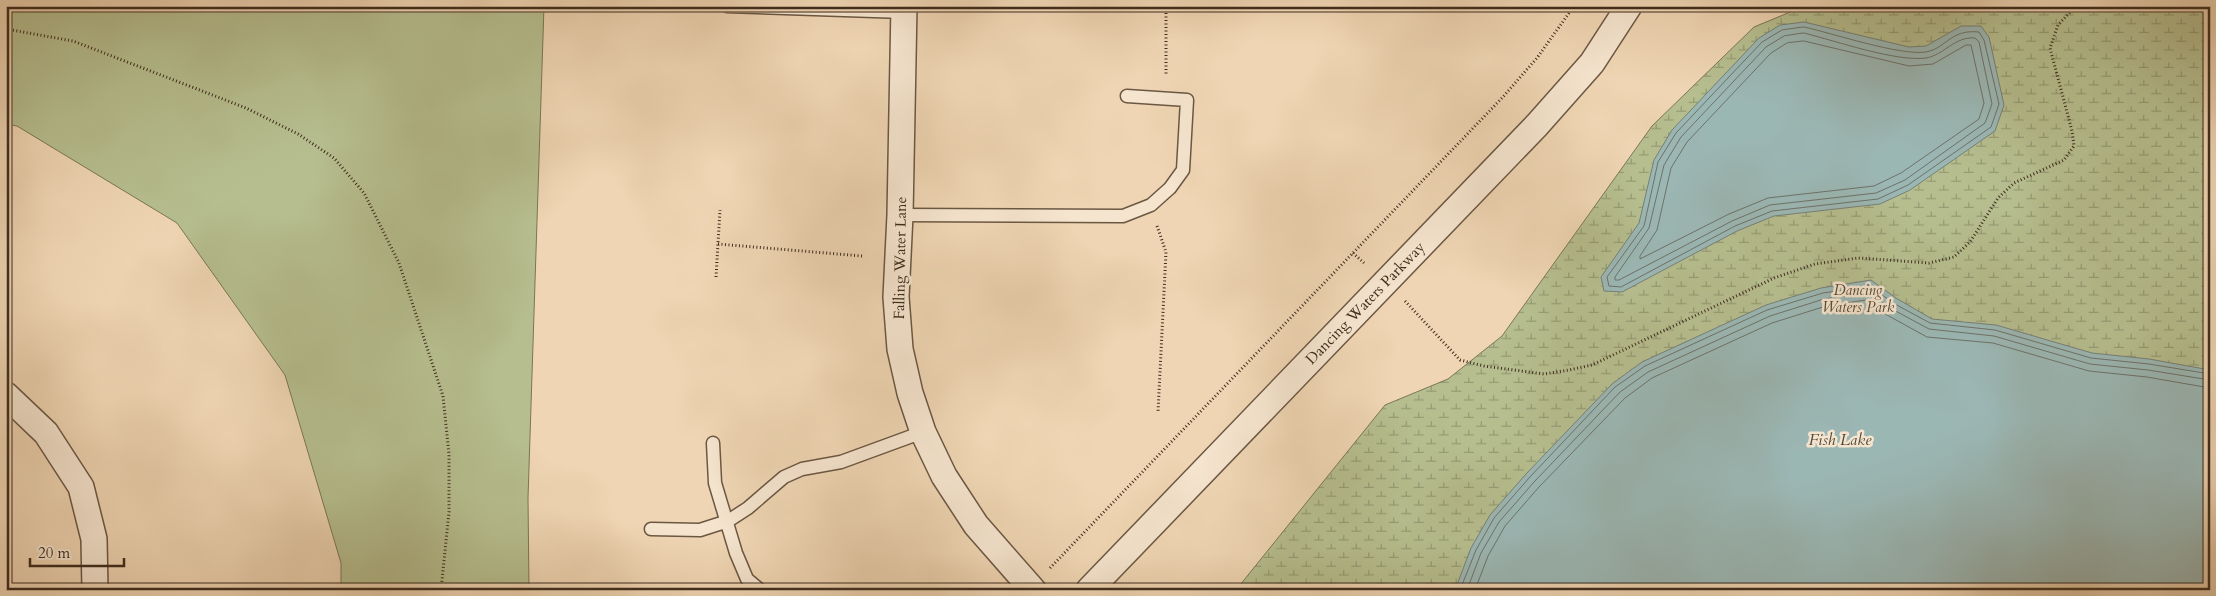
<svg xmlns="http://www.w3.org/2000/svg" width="2216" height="596" font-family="Cardo,serif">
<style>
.green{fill:#b6be8f;stroke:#7a7656}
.wetland{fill:url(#wetland-marsh);stroke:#7a7656}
.water{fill:#9bb7b4;stroke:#768078}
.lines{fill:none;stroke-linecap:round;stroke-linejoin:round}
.shore{stroke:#6d7269;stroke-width:1}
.lane-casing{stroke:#6b5743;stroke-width:15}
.street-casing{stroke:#6b5743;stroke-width:28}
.path{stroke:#3f2d1e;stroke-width:3;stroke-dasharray:1 2.5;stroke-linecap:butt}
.lane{stroke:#f5e4ce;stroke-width:12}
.street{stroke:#f5e4ce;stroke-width:25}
.labels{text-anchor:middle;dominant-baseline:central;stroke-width:5;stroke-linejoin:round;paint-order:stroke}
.street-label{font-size:15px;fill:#3f2d1e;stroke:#f5e4ce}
.park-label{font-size:15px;font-style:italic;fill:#574a35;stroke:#f5e4ce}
.water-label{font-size:16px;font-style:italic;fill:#51493c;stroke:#f5e4ce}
</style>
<defs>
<pattern id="wetland-marsh" width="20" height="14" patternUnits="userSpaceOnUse" patternTransform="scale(1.25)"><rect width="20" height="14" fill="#b6be8f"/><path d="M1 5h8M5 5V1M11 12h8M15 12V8" fill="none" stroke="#959b74"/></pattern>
</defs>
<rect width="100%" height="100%" fill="#efd5b3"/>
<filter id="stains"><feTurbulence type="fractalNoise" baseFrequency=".004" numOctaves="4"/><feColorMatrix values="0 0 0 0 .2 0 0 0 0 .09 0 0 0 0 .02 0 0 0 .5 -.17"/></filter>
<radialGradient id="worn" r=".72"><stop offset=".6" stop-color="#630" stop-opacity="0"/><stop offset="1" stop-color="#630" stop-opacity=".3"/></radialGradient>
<!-- green -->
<path class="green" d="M6,6H544L528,498L529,590H341V563L285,375L177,223L17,126L6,124Z"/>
<!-- wetland -->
<path class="wetland" d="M1860,6H2210V590H1236L1385,405L1448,379L1502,336L1652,126L1754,27L1800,8Z"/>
<!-- water -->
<path class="water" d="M1804,22L1909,47L1926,46L1961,26H1981L1989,37L2004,105L1995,131L1910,190L1880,204L1774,216L1737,231L1622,292L1604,291L1601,277L1639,223L1654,160L1672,130L1759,38L1780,25Z
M1871,280L1896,298L1932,319L1996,325L2092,353L2149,359L2210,370V590H1455L1471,548L1490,515L1526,474L1612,384L1642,362L1766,305L1821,288Z"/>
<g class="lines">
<!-- shore -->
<path class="shore" d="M1804,27C1832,33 1900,56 1926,52C1947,48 1950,29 1979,32L1984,40L1999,104L1991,127L1908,185L1878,199L1772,211L1735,226L1621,287L1609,286L1607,277L1644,226L1658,162L1676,133L1762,42L1782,30Z
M1804,33C1836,41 1896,62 1926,58C1944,55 1955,36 1975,38L1979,42L1992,104L1985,123L1905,180L1876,193L1770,205L1732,221L1619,280H1615V277L1649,228L1664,165L1681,137L1766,47L1784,36Z
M1804,41L1909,66L1933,64L1966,45H1971L1984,103L1979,119L1901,173L1874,186L1768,198L1729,214L1640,259V256L1657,230L1671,168L1687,142L1771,53L1787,43Z
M1460,590L1476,550L1494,518L1529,478L1615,387L1645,366L1767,310L1823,293L1870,286L1893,303L1930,323L1995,330L2091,358L2149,364L2210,374
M1467,590L1481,553L1499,522L1534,482L1620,392L1648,372L1770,316L1824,299L1868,292L1890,308L1929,329L1994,336L2090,364L2148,370L2210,380
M1475,590L1488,556L1505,526L1539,487L1625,398L1652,378L1772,323L1826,306L1866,300L1887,315L1927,337L1993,343L2089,371L2147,377L2210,388"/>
<defs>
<path id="lane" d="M727,6L904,12
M900,215L1123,216L1151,205L1170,188L1183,170L1187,100L1127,96
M713,443L715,483L736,553L747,579L760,590
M651,529L700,530L728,521L748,508L784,477L802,469L841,462L923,432"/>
<path id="street" d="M904,6L900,215L896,297L900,349L910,393L923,432L944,476L976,525L1033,590
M6,395L46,433L81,487L94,539L95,590
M1089,590L1537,125L1592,63L1629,6"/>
</defs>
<!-- lane casing -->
<use href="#lane" class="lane-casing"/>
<!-- street casing -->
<use href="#street" class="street-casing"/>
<!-- path -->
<path class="path" d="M1166,6V76
M6,29L73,41L246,108L298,134L334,158L364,193L399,263L443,396L449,454V512L441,590
M1157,226L1166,252L1158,412
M718,244L862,256
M1353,253L1364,263
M716,277L720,210
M1405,301L1460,360L1484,366L1544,374L1569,370L1592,365L1774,278L1815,264L1858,258L1929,263L1954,257L1970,242L1998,198L2014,183L2064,160L2074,146L2072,131L2050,48L2058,25L2073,9L2081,6
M1050,568L1502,98L1537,58L1574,6"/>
<!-- lane -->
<use href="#lane" class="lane"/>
<!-- street -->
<use href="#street" class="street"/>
</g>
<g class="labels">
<!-- street labels -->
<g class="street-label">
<text transform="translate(900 258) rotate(-89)">Falling Water Lane</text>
<text transform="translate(1365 303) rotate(-46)">Dancing Waters Parkway</text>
</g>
<!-- park labels -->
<g class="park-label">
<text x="1858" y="290">Dancing<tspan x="1858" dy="17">Waters Park</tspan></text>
</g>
<!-- water labels -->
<g class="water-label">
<text x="1840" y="440">Fish Lake</text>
</g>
</g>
<!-- margin -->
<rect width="2216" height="596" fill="none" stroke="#efd5b3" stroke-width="25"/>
<rect x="8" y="8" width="2201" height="581" fill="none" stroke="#3f2d1e" stroke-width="2.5"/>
<rect x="12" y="12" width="2191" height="571" fill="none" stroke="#3f2d1e"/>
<!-- scale -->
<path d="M30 558v8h94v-8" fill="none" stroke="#3f2d1e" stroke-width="2.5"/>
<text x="38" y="558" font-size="15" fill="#3f2d1e" stroke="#f5e4ce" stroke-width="4" paint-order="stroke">20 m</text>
<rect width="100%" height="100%" filter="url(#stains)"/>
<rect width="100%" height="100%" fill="url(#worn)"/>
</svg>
